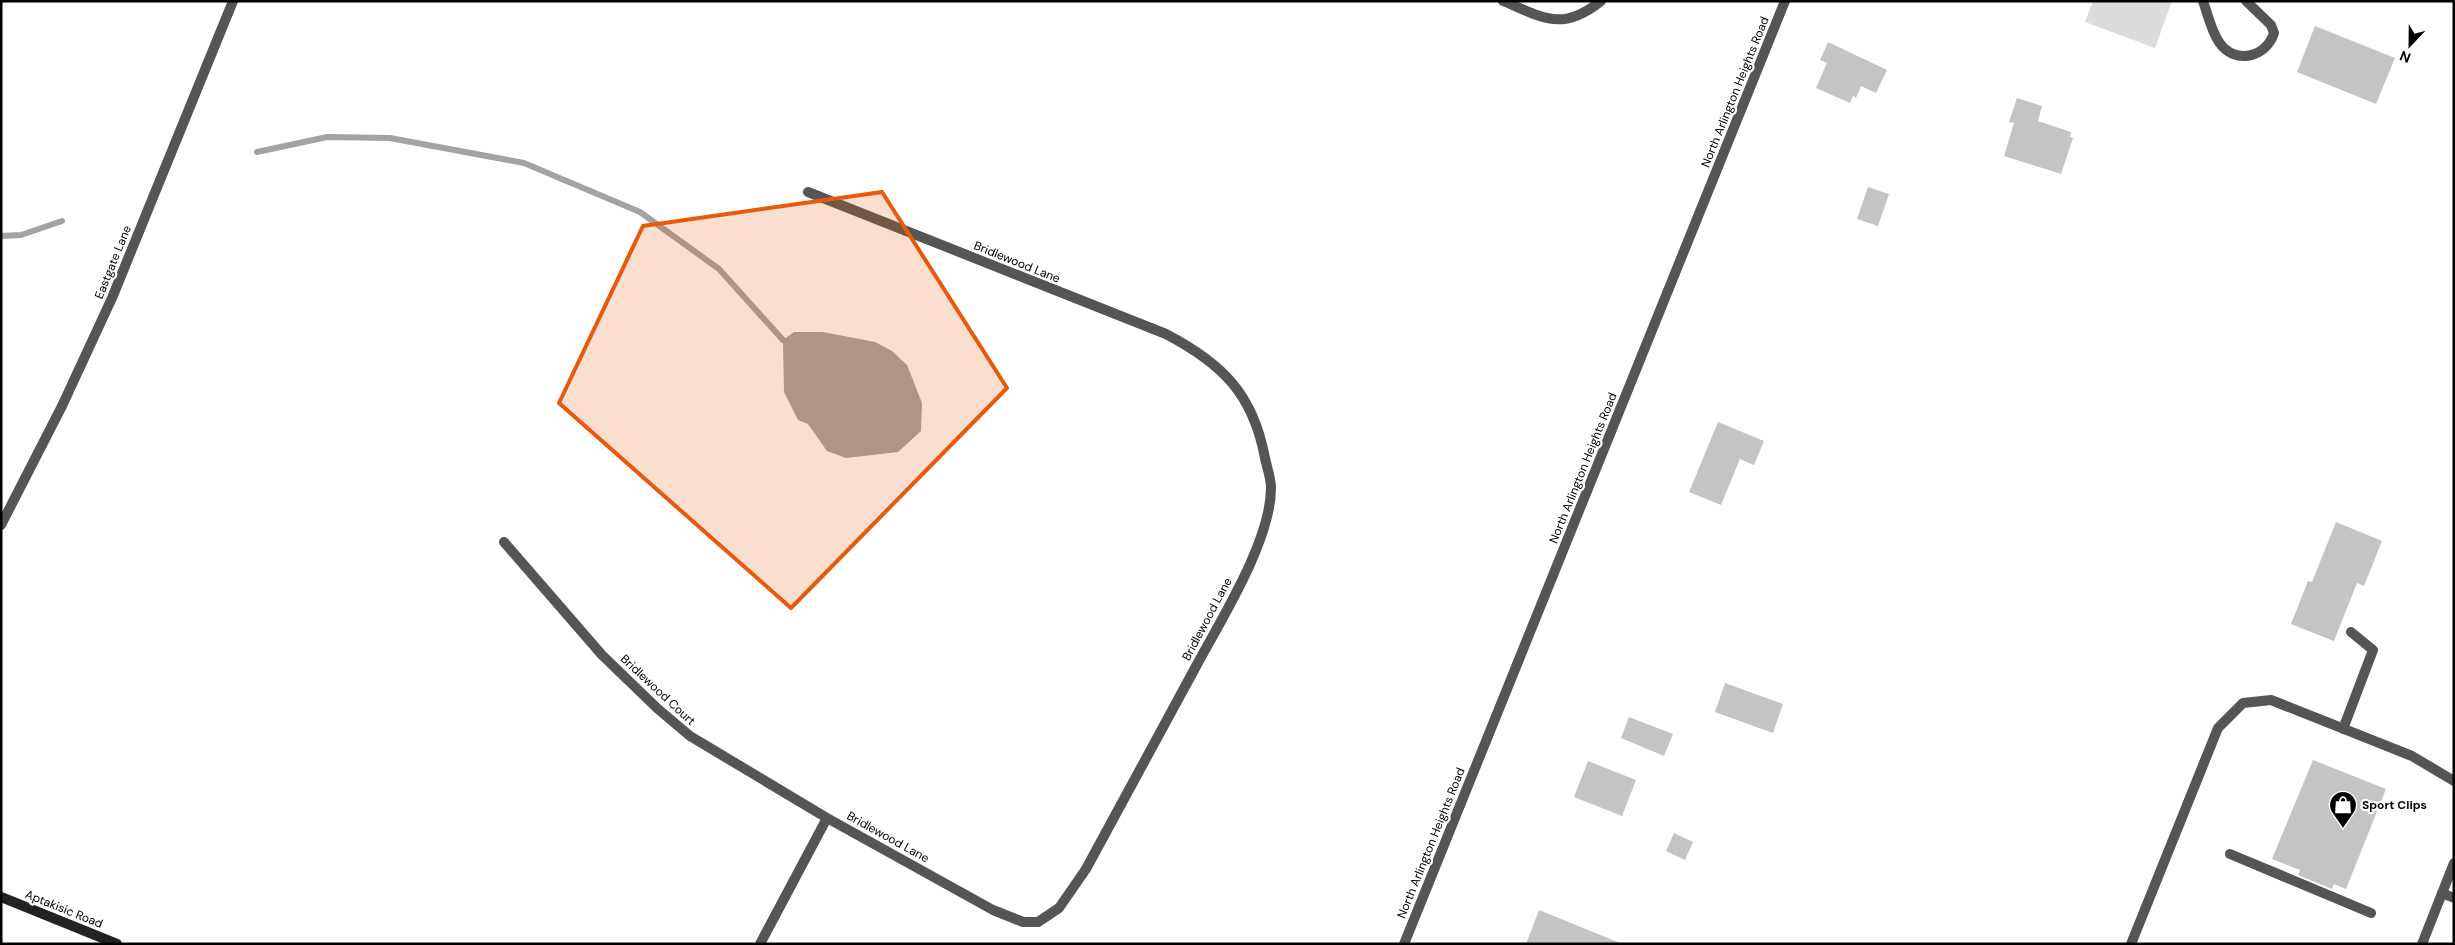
<svg xmlns="http://www.w3.org/2000/svg" width="2455" height="945" font-family="'DM Sans',sans-serif">
<style>
.green{fill:#dcdcdc}
.water{fill:#a3a3a3}
.lines{fill:none;stroke-linecap:round;stroke-linejoin:round}
.stream{stroke:#a3a3a3;stroke-width:6}
.building{fill:#c4c4c4}
.lane{stroke:#555;stroke-width:10}
.street{stroke:#555;stroke-width:10}
.secondary{stroke:#222;stroke-width:10}
.marked{fill:#e8590c;fill-opacity:0.2;stroke:#e8590c;stroke-width:4;stroke-linejoin:round}
.labels{text-anchor:middle;dominant-baseline:central;stroke-width:4.5;stroke-linejoin:round;paint-order:stroke}
.street-label{font-size:12px;fill:#000;stroke:#fff}
.poi-label{font-size:12px;font-weight:bold;fill:#000;stroke:#fff;text-anchor:start}
</style>
<rect width="100%" height="100%" fill="#fff"/>
<!-- green -->
<path class="green" d="M2093,1H2172L2155,48L2085,22Z"/>
<!-- water -->
<path class="water" d="M794,332H823L875,342L892,351L907,365L922,403L921,431L898,452L846,458L827,451L808,424L798,420L784,392L783,340Z"/>
<g class="lines">
<!-- stream -->
<path class="stream" d="M257,152L327,137L390,138L524,163L640,212L719,269L783,340
M1,236L21,235L62,221"/>
</g>
<!-- building -->
<path class="building" d="M2315,26L2395,58L2376,104L2297,72Z
M1828,42L1887,70L1876,93L1861,86L1856,98L1853,96L1850,103L1816,88L1827,63L1820,60Z
M2017,98L2042,106L2038,121L2071,132L2070,137L2073,138L2061,174L2004,156L2014,123L2009,122Z
M1868,187L1889,194L1878,226L1857,219Z
M1718,422L1764,441L1754,465L1740,459L1721,505L1689,492Z
M2336,522L2382,541L2364,586L2357,583L2334,641L2291,624L2308,581L2312,582Z
M1725,683L1783,704L1773,733L1715,712Z
M1629,717L1673,734L1664,756L1621,738Z
M2313,760L2386,789L2346,889L2334,884L2332,889L2298,875L2300,870L2272,859Z
M1588,761L1636,780L1622,816L1574,797Z
M1674,833L1693,842L1685,860L1666,851Z
M1539,910L1620,943V944H1526Z"/>
<g class="lines">
<!-- lane -->
<path class="lane" d="M2203,1C2208,15 2211,30 2219,42C2234,65 2266,58 2274,33L2271,25L2246,1
M2343,729L2373,650L2351,632
M2230,854L2371,913
M2442,893L2454,898
M2131,944L2218,728L2243,703L2271,700L2412,756L2454,781
M2422,944L2454,863"/>
<!-- street -->
<path class="street" d="M1503,1C1544,18 1562,32 1601,1
M1,525L62,406L112,298L233,1
M504,542L602,655L658,709L690,736L827,818L993,910L1023,922H1038L1059,908L1086,869C1122,803 1158,737 1194,670C1219,623 1271,542 1271,488C1271,478 1267,468 1265,458C1253,394 1223,364 1166,334L808,192
M760,944L827,818
M1404,944L1785,1"/>
<!-- secondary -->
<path class="secondary" d="M1,897L117,944"/>
</g>
<!-- marked area -->
<path class="marked" d="M882,192L1007,388L791,608L559,403L643,226Z"/>
<!-- icons -->
<defs>
<symbol id="shop-pin" viewBox="-11 -11 22 30"><path d="M0 17L-7.5 6A9.5 9.5 0 1 1 7.5 6Z" fill="#000" stroke="#fff"/><path d="M-5-2.5h2.3a2.7 3.5 0 0 1 5.4 0H5L5.5 6h-11ZM-1.5-2.5h3a1.5 2.3 0 0 0-3 0Z" fill="#fff"/></symbol>
</defs>
<g fill-rule="evenodd">
<use href="#shop-pin" x="2327" y="789" width="32" height="43"/>
</g>
<g class="labels">
<!-- street labels -->
<g class="street-label">
<text transform="translate(1735 92) rotate(-68)">North Arlington Heights Road</text>
<text transform="translate(113 262) rotate(-68)">Eastgate Lane</text>
<text transform="translate(1017 262) rotate(22)">Bridlewood Lane</text>
<text transform="translate(1583 468) rotate(-68)">North Arlington Heights Road</text>
<text transform="translate(1207 619) rotate(-62)">Bridlewood Lane</text>
<text transform="translate(658 690) rotate(43)">Bridlewood Court</text>
<text transform="translate(888 837) rotate(29)">Bridlewood Lane</text>
<text transform="translate(1431 843) rotate(-68)">North Arlington Heights Road</text>
<text transform="translate(64 909) rotate(22)">Aptakisic Road</text>
</g>
<!-- poi labels -->
<g class="poi-label">
<text x="2362" y="805">Sport Clips</text>
</g>
</g>
<!-- border -->
<rect width="2455" height="945" fill="none" stroke="#000000" stroke-width="5"/>
<!-- north arrow -->
<g transform="translate(2410 45) rotate(202)" stroke="#ffffff" stroke-width="4" paint-order="stroke">
<path d="M0-4L9 19L0 12L-9 19Z" fill="#000000"/>
<text y="-8" font-size="14" font-weight="bold" text-anchor="middle" fill="#000000">N</text>
</g>
</svg>
